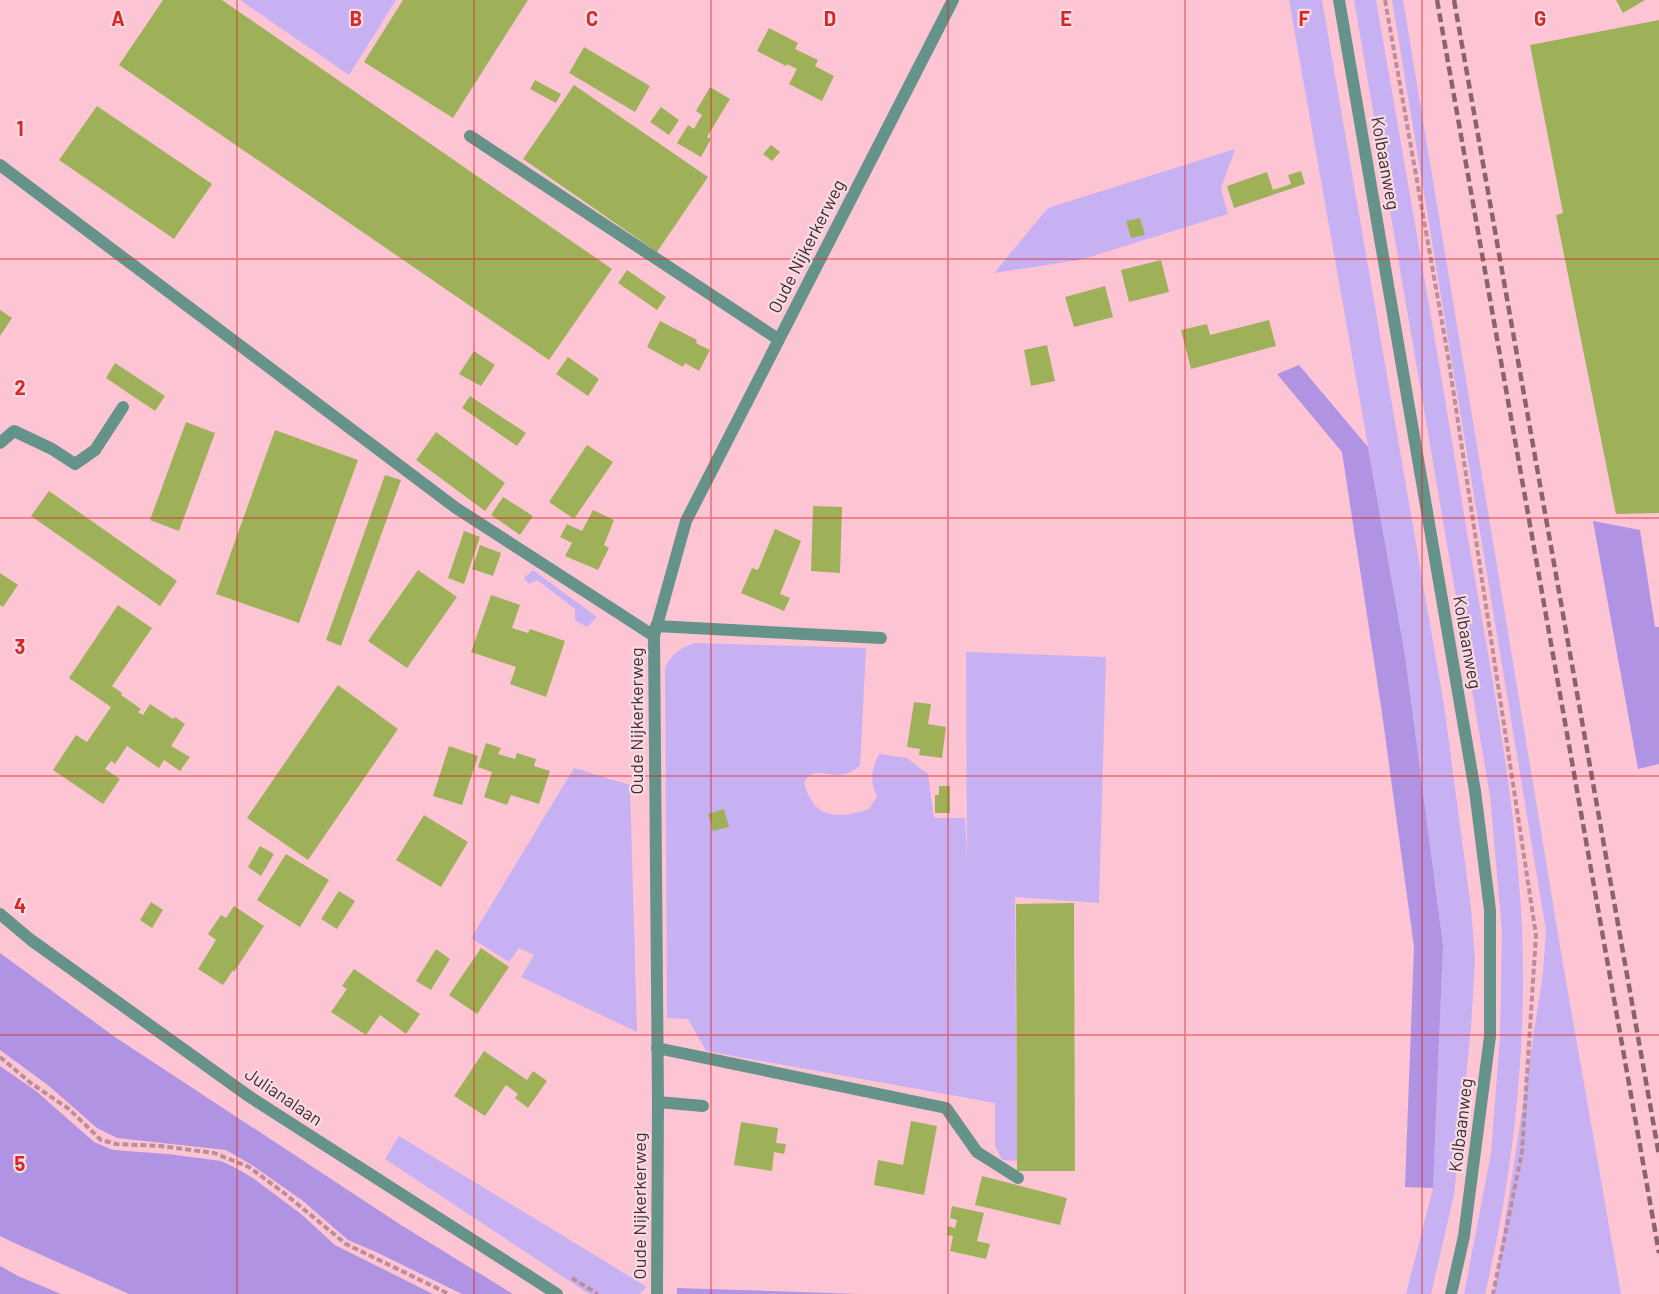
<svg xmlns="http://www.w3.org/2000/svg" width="1659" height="1294" font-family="Barlow,sans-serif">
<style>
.green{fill:#c7b1f3}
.forest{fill:#b093e3}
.building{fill:#9eb159}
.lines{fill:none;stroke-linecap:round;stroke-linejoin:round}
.path{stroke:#bb8e9a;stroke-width:4;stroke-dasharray:6 3;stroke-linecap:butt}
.service{stroke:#659389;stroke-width:12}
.minor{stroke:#659389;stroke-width:12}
.tertiary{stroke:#659389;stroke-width:12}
.rail{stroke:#89646e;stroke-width:4.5;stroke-dasharray:9 4.5;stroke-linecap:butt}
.grid{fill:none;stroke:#d62828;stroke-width:1.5;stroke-opacity:0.55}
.labels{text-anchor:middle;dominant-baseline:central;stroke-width:4.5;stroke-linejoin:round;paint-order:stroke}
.street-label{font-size:18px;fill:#452b33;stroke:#f7dbe2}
.grid-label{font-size:20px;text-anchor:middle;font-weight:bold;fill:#d62828;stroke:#f7dbe2;stroke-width:4.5;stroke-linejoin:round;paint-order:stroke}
</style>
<rect width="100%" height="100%" fill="#fdc5d4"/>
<!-- green -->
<path class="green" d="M240,0H396L349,75Z
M1289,0H1322L1444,705L1471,908L1475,960L1471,1028L1454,1195L1431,1294H1406L1433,1188L1443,945L1405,655Z
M1354,0H1376C1407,177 1438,354 1467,532C1489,663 1516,795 1522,929C1527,1051 1513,1175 1485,1294H1464L1491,1153L1500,1036L1502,931L1490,796Z
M1392,0H1403L1563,964L1621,1294H1494L1543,973L1546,931Z
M1235,149L1221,188L1228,214L1080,260L994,273L1048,208Z
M533,570L597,617L587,627L575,620V609L537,580L529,584L524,578Z
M695,643L866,648L860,766C853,771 846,775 838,775C824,775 811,767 804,783C814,820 838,819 869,809L877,796C869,780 872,769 879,754L907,758L928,774L934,818H965L967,859L966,652L1106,657L1099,903L1015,897L1017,1161L1002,1160L995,1146V1103L706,1051L688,1019L667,1018L665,667C673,653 680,648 695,643Z
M574,768L630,785L637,1032L521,977L534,955L519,948L509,962L471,938Z
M399,1136L647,1287L639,1294H589L385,1159Z"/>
<!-- forest -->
<path class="forest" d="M1299,365L1368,447L1405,655L1443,945L1433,1188L1405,1187L1414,947L1382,713L1342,452L1277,374Z
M1593,521L1640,530L1655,627H1659V764L1638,769Z
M0,953L115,1037L401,1225L513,1294H462L376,1252L348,1240L303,1201L252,1165L226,1150L117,1138L97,1128L49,1086L0,1050Z
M0,1066L36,1091L94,1142L113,1150L168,1154L221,1161L234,1167L253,1178L301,1214L335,1245L433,1294H129L10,1241L0,1236Z
M0,1266L18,1276L61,1294H0Z
M677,1288L859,1294H677Z"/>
<!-- building -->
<path class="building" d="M163,0H222L612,269L549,360L119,65Z
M403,0H528L453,118L364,62Z
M1616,0H1645L1623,13Z
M1659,20V513L1616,514L1556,215L1563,213L1530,45Z
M769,28L798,43L795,49L818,60L815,66L834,76L822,101L789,84L797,69L787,64L786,66L757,51Z
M584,47L650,86L635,112L569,73Z
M535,80L561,94L556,103L530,89Z
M574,85L708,177L657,252L523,159Z
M710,87L730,99L707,137L711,139L701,157L677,143L688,125L694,129L702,115L696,111Z
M97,106L212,184L174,239L59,160Z
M661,107L679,120L669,135L650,122Z
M771,145L780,152L772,161L763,154Z
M1301,171L1305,184L1234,208L1227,186L1267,172L1273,190L1291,184L1288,175Z
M1140,218L1145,235L1131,238L1126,221Z
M1161,260L1169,292L1129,302L1121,270Z
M627,270L666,297L657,310L618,283Z
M1105,286L1113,317L1074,327L1065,297Z
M0,310L12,318L0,336Z
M1269,320L1276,346L1191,369L1181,330L1207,324L1210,335Z
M660,321L697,340L696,343L710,350L699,371L685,363L683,367L647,347Z
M1047,345L1055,381L1031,386L1024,350Z
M474,351L495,365L481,386L459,374Z
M568,357L599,379L588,396L556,374Z
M115,363L165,396L155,411L106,378Z
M470,396L526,433L517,446L462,408Z
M186,422L215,433L179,531L150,520Z
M275,430L358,460L299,623L216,594Z
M436,432L505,483L485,511L416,460Z
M587,445L613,462L574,519L549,502Z
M385,475L401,480L341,646L326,640Z
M49,491L177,581L160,606L31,516Z
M503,497L533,516L520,535L491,515Z
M813,506L842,507L840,573L811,571Z
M593,510L614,520L604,545L609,548L598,570L565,556L572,543L560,537L567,524L582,531Z
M775,529L801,541L780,594L790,598L784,611L741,593L752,568L758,570Z
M464,531L480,537L464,584L448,578Z
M480,545L501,553L493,576L472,569Z
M418,570L457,597L407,668L368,641Z
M0,573L18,585L3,607L0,605Z
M491,595L520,605L512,628L528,633L530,629L565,641L546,697L510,684L516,667L471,652Z
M118,605L152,628L112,686L122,693L121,695L141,709L138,712L143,715L150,704L173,719L175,717L185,724L171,746L190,757L180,771L164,760L159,768L127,746L115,764L111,761L105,769L120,779L103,804L53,770L76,735L87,742L111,707L69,678Z
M338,685L398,729L308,860L247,818Z
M914,702L931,704L928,724L946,727L942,758L919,755L920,749L907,747Z
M486,743L501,748L498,754L515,759L517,753L536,759L534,766L550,771L539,804L511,795L507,805L484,797L492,772L478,767Z
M449,746L478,756L462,805L433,796Z
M939,786H950V813H935V795H939Z
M724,809L729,827L713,831L708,814Z
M424,815L468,842L441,887L396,860Z
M260,846L274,854L261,876L248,867Z
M286,854L329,880L300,927L257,900Z
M339,891L355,901L337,929L321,919Z
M151,902L163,910L152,928L140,920Z
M1074,903L1075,1171H1017L1016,904Z
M234,906L264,926L234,972L233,970L223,985L198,969L216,940L208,934L221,915L226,918Z
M481,948L509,967L477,1014L449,995Z
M436,949L450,959L431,990L416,981Z
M354,969L420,1014L406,1034L380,1015L366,1035L331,1012L347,989L342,986Z
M484,1051L527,1080L533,1071L547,1081L528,1108L515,1098L518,1094L506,1085L485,1116L454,1096Z
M911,1121L937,1126L924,1195L874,1185L878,1160L903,1165Z
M741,1122L778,1128L776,1143L786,1144L784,1154L774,1152L772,1171L734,1165Z
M982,1176L1067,1198L1060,1225L975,1205Z
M952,1206L984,1213L977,1241L990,1244L986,1259L950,1251L953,1236L947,1235L948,1226L955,1228L957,1220L950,1218Z"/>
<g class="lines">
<!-- path -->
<path class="path" d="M1385,0L1448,356L1536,935L1522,1152L1493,1294
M0,1057L32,1084L69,1109L101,1140L116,1144L161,1146L214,1153L249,1167L284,1193L346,1244L449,1294
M572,1278L598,1294"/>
<!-- service -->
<path class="service" d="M470,136L778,339
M0,165L456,508L654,636
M0,443L14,431L52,449L75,464L95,450L123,407
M656,626L881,638
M657,1048L946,1108L977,1152L1018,1178
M658,1102L703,1106"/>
<!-- minor -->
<path class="minor" d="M657,1294L658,1102L654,636L686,521L953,0"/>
<!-- tertiary -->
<path class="tertiary" d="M1339,0L1475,791L1490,910V1036L1464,1236L1451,1294
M0,914L31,940L250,1097L557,1294"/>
<!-- rail -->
<path class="rail" d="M1437,0L1659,1253
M1454,0L1659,1155"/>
</g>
<!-- grid -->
<path class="grid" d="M237,0V1294M474,0V1294M711,0V1294M948,0V1294M1185,0V1294M1422,0V1294M0,259H1659M0,518H1659M0,776H1659M0,1035H1659"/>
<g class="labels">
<!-- street labels -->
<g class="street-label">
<text transform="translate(1386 163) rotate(80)">Kolbaanweg</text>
<text transform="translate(806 246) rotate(-63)">Oude Nijkerkerweg</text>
<text transform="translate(1468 642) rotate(80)">Kolbaanweg</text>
<text transform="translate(636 721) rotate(-90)">Oude Nijkerkerweg</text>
<text transform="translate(284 1096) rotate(34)">Julianalaan</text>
<text transform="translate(1460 1125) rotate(-83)">Kolbaanweg</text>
<text transform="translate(639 1206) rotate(-90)">Oude Nijkerkerweg</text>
</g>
</g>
<g class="grid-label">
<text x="118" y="26">A</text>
<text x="356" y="26">B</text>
<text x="592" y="26">C</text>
<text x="830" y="26">D</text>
<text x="1066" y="26">E</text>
<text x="1304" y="26">F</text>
<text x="1540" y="26">G</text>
<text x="20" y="136">1</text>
<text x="20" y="395">2</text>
<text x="20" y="654">3</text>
<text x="20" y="913">4</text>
<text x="20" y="1171">5</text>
</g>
</svg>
